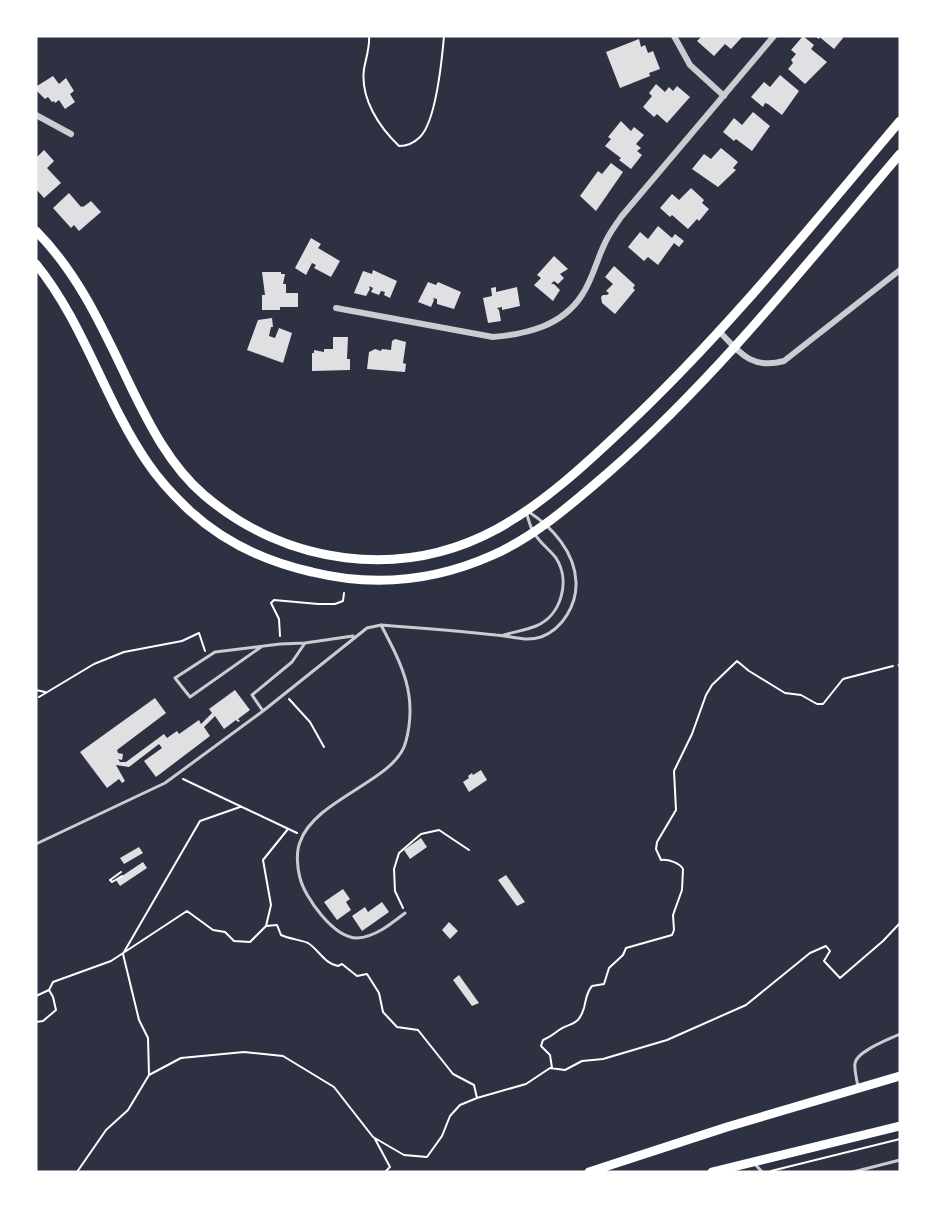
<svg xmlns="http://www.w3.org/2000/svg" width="936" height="1208" font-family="Mulish,sans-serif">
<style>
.building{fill:#e0e0e3}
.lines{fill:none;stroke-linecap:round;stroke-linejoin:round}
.path{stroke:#fff;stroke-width:2}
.service{stroke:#caccd0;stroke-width:3}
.minor{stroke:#caccd0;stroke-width:6}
.primary{stroke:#fff;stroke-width:9}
</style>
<rect width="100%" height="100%" fill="#2d3142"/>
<!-- building -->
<path class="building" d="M702,36H743L731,49L725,44L714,56L697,41Z
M803,36L814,45L811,49L827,62L805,84L788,69L793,63L791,60L796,54L791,50Z
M815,36H842L843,38L834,49L822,39L820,37L819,39Z
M639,39L641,47L645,45L648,53L653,51L660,69L649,73L650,76L620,88L606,52Z
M780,75L799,91L782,115L768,104L765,103L763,107L751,97L764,82L770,87Z
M53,76L59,84L66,78L74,91L70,94L75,102L65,109L59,100L55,103L54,101L52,102L48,97L45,99L36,90L37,86Z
M656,84L665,92L669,87L673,91L677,86L690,97L667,123L657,114L654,117L643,107L652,96L649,93Z
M753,112L770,126L752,151L736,139L734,141L723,132L734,118L742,125Z
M621,121L631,131L634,127L644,135L636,144L641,148L637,151L642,155L631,169L619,160L621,158L605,146L611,139L608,137Z
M721,148L738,162L733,168L736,170L718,187L692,169L704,154L711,159Z
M44,150L54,161L47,168L61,183L44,198L36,189V158Z
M611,163L623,172L596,211L580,196L598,171L602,174Z
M691,188L704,200L702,203L709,209L699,221L697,219L688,229L672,215L670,217L660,208L672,194L679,200Z
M69,193L81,207L82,206L83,207L91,201L101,212L79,231L74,225L71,228L53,208Z
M658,226L672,238L675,234L684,241L679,247L674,243L658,265L648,257L644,261L628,247L640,232L648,239Z
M311,238L321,244L318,248L340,261L331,277L314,268L316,265L312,263L306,275L295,268Z
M554,256L568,269L560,274L564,278L558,284L554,281L551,284H554L560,290L553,301L534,285L541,278L537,275Z
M614,266L635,285L633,288L635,290L615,314L602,303L601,297L603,295H607L609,293L606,291L613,284L605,277Z
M373,270L397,281L390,298L384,295L385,292L381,291L379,295L371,292L373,288L369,286L370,289L366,296L354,293L363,271L372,274Z
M262,272H281V274H285L283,284H286V293H298V307H280V310H262V295H265Z
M428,282L436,285L438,282L461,292L454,309L437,304V299L433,298L434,300L431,307L418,302Z
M496,287V292L517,287L520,306L502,310V307L497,308L499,310L501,321L488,323L483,298L492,296L491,288Z
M272,318L273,327H271L269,336L275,338L279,328L292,333L283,363L247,350L258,320Z
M333,337H348L347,359H350V370L312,371V353H314V350L324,352V349H333Z
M395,339L406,342L403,363L406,364L405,372L367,369L369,352L375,349L381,351L382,349L391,350L392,341Z
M235,690L250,710L238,719L240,721L238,722L236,720L224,729L215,716L204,727L210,736L156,777L144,761L162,748L159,744L129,767L116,765L125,781L122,783L119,779L107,788L80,752L155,698L166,713L117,750L118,753L123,754L122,760L118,759L120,762H126L164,734L167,738L177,731L179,734L199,720L201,724L212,713L209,709Z
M481,770L487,780L469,792L463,782L469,778L468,776L472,773L473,775Z
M421,838L427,847L410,859L404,850Z
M139,847L143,853L124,864L120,858Z
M143,862L147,868L120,886L116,880Z
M506,875L525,902L517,906L498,880Z
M343,889L350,899L346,902L351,910L337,920L324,902Z
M382,902L389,912L362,931L352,916L365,907L368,912Z
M449,922L458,931L450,939L442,930Z
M459,975L479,1003L472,1006L453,980Z"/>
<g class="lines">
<!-- path -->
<path class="path" d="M369,36C370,47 366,58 364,69C360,98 379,127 399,146C407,146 414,143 420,137C436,121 442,59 444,36
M280,636L279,619L271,603L274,600L318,604H335L343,601L344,593
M36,690L45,692
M39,697L94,664L124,652L182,641L199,633L205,651
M289,699L310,722L324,747
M183,779L297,833
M121,872L110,880L112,882L122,876
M403,908L395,891L394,869L399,853L421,834L439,830L469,850
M266,926L271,905L263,860L288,829
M124,952L200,821L240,807
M123,954L139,1020L148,1038L149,1075
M36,996L49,990
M36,1022L43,1021L56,1010L53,997L49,990L53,982L111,961L187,911L213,930L225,932L234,941L250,942L266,926L277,925L281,935C289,939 302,940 308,943C319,950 325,964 338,966L342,964L357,976L367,974L379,993L383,1012L397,1027L418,1030L453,1074L474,1085L477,1098
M552,1068L550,1055L541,1046L543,1040C550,1037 554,1034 559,1030C571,1022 578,1027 584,1008C586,1000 586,993 592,986L604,984L609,968L623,955L626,948L672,935L674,930L673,915L682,890L683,869C680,863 668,859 661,860L656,849L657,842L676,810L674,771L692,734L706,695L712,685L737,661L749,671L785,693L801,695L817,704H823L843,679L893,666
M375,1139L390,1167L385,1172
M771,1171L900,1139
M77,1172L106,1130L128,1110L149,1075L181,1058L244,1052L283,1056L334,1087L373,1137L404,1155L427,1157L442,1136L450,1116L460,1105L477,1098L526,1084L550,1068L565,1070L582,1061L603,1059L667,1040L746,1005L810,953L826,946L830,951L824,961L840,978L883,941L900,923
M156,1172H163"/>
<!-- service -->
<path class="service" d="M381,625C402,665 418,695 406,741C397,781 315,798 300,842C296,852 297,867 300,878C305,898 334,938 357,938C375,937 391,924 405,913
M504,635C514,632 526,630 536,626C561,616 571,581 556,558C549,549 540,543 534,533C530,527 528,518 526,511
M261,647L190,697L175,678L215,652L280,644L305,643
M899,665H900
M263,711L252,695L292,662L305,643L353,636
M36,844L165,783L263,711L367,628L381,625C420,628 458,631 496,635C512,636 525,642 541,637C563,629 577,604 576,582C575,552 552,527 529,512
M858,1087C857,1080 854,1070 855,1063C857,1051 890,1039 900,1034
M755,1164L762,1172
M853,1172L900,1160"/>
<!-- minor -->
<path class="minor" d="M674,36L690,65L724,96
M36,115L71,134
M336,308L493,337C527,334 562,326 582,295C593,279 597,258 606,241C610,232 616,225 621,217L774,36
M719,331C740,353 752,370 784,361L900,270"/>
<!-- primary -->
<path class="primary" d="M36,231C79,274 104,331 130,385C149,424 170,466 204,495C286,565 401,581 497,529C544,503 586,464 625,427C725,333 811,226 900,121
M36,264C84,323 104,399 147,462C159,480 174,496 190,511C225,543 267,562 312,572C373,587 435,581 493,555C536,536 574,502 609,472C717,377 807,263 900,154
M589,1172L727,1127L900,1076
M712,1172L900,1126"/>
</g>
<!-- border -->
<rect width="936" height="1208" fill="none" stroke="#ffffff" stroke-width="75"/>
</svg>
